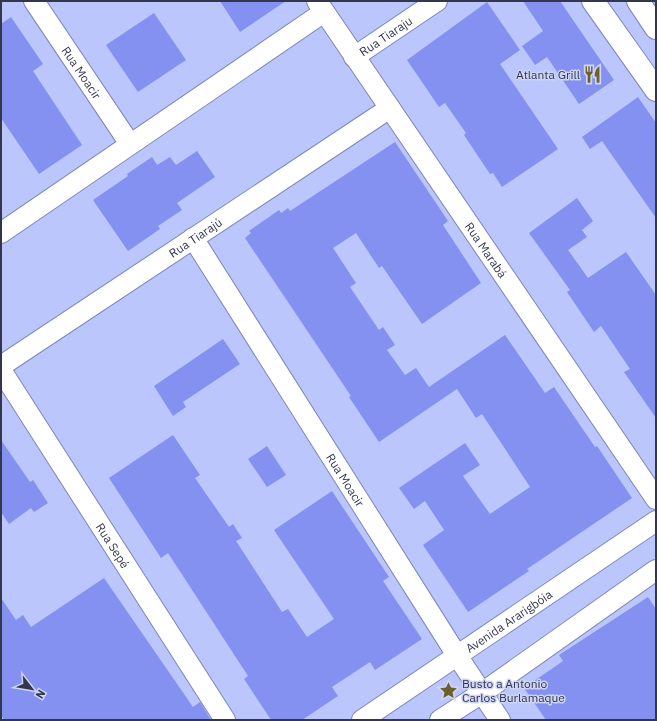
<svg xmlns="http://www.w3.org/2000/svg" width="657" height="721" font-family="'IBM Plex Sans',sans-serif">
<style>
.building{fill:#8491f0}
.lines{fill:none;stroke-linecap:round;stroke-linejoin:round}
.minor-casing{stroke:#7c86b8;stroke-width:22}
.major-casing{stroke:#7c86b8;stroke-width:24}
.minor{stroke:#fff;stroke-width:20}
.major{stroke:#fff;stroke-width:22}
.labels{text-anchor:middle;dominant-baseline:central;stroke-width:3;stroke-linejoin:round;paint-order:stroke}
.street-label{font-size:12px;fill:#33374d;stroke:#cdd4f5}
.poi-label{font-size:12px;fill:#33374d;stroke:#cdd4f5;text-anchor:end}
</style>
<rect width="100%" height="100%" fill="#bbc6fc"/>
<!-- building -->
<path class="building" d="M220,1H286L240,32Z
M523,1H560L614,80L579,104L547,57L535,65L522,46L543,31Z
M487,2L520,50L500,64L558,149L502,187L493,173L490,174L464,135L466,133L445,103L439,107L407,60Z
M154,13L186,60L138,92L106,45Z
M11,17L43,64L33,71L82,145L39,174L1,118V24Z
M638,97L656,123V218L602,141L590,149L582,137Z
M395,142L448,221L443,225L481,283L422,324L382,266L379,268L356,233L333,248L356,283L350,287L379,330L383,327L395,345L387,350L405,375L416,368L429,387L505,335L545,393L554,387L595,447L597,446L632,498L527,569L529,571L468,612L423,545L444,530L425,501L414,509L399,488L465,443L480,465L463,476L490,514L530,487L482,414L476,418L457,389L379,442L349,397L351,396L245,238L251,233L249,231L279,210L281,213L288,208L290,211Z
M197,151L215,177L177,203L182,210L158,226L160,229L128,251L93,200L128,176L127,174L152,157L157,165L170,157L176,165Z
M577,198L593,221L582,230L587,237L568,250L588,278L626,252L656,295V418L624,372L630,369L601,326L594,332L567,292L570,290L529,233Z
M223,339L240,364L183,402L186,407L173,416L154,386Z
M173,435L200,475L195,478L229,527L233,524L242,538L236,541L282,612L288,609L307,637L334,619L274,530L332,491L389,577L383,581L422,639L375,670L370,662L332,687L338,696L302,720H271L244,679L248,676L168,553L161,558L109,478Z
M1,440L30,482L33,480L48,503L34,512L31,508L9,524L1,512Z
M267,446L286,475L267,487L248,459Z
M104,578L193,707L200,702L211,720H4L1,715V598L16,620L23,615L31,627Z
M648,597L656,609V720H546L524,688L563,661L559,655Z"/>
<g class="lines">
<defs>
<g id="minor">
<path id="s1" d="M34,1L130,144"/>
<path id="s2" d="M317,1L656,499"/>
<path id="s3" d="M354,57L437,1"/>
<path d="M1,233L324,12"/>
<path id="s4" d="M193,238L458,657L500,720"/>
<path id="s5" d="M1,366L390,108"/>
<path id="s6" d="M1,370L225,720"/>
<path id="s7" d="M362,720L656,521"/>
<path d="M440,720L482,693L656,570"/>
</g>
<path id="major" d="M593,1L656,90
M638,1L656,28"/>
</defs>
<!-- minor casing -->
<use href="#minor" class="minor-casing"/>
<!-- major casing -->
<use href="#major" class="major-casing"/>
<!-- minor -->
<use href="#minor" class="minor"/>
<!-- major -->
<use href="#major" class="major"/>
</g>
<!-- icons -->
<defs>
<symbol id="restaurant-bare" viewBox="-9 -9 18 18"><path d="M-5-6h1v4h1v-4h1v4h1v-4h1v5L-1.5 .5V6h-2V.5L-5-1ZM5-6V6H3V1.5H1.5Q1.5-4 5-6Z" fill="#6d602d" stroke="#cdd4f5" stroke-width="2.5" paint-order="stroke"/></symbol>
<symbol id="sight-bare" viewBox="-9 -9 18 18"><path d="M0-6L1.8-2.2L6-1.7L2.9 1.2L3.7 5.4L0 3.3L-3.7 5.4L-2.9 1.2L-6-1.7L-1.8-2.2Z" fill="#6d602d" stroke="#cdd4f5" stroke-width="2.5" paint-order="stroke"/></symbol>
</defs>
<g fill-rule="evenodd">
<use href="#restaurant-bare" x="580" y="62" width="25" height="25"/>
<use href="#sight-bare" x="436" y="678" width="25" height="25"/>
</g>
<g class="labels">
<!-- street labels -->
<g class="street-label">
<text stroke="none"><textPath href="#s3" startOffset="38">Rua Tiaraju</textPath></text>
<text stroke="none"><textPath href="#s1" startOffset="86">Rua Moacir</textPath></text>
<text stroke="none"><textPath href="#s5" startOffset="233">Rua Tiarajú</textPath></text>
<text stroke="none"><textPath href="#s2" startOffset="301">Rua Marabá</textPath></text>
<text stroke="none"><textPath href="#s4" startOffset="286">Rua Moacir</textPath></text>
<text stroke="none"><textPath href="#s6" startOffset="208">Rua Sepé</textPath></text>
<text stroke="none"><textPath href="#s7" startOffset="177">Avenida Ararigbóia</textPath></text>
</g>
<!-- poi labels -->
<g class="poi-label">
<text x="580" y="74">Atlanta Grill</text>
<text x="462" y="683" text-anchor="start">Busto a Antonio<tspan x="462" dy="14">Carlos Burlamaque</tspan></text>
</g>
</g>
<!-- border -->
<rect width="657" height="721" fill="none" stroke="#33374d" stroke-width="4"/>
<!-- north arrow -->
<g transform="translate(32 689) rotate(121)" stroke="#cdd4f5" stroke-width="3" paint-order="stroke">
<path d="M0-3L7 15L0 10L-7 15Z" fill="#33374d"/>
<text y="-6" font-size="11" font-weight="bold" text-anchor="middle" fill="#33374d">N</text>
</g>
</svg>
